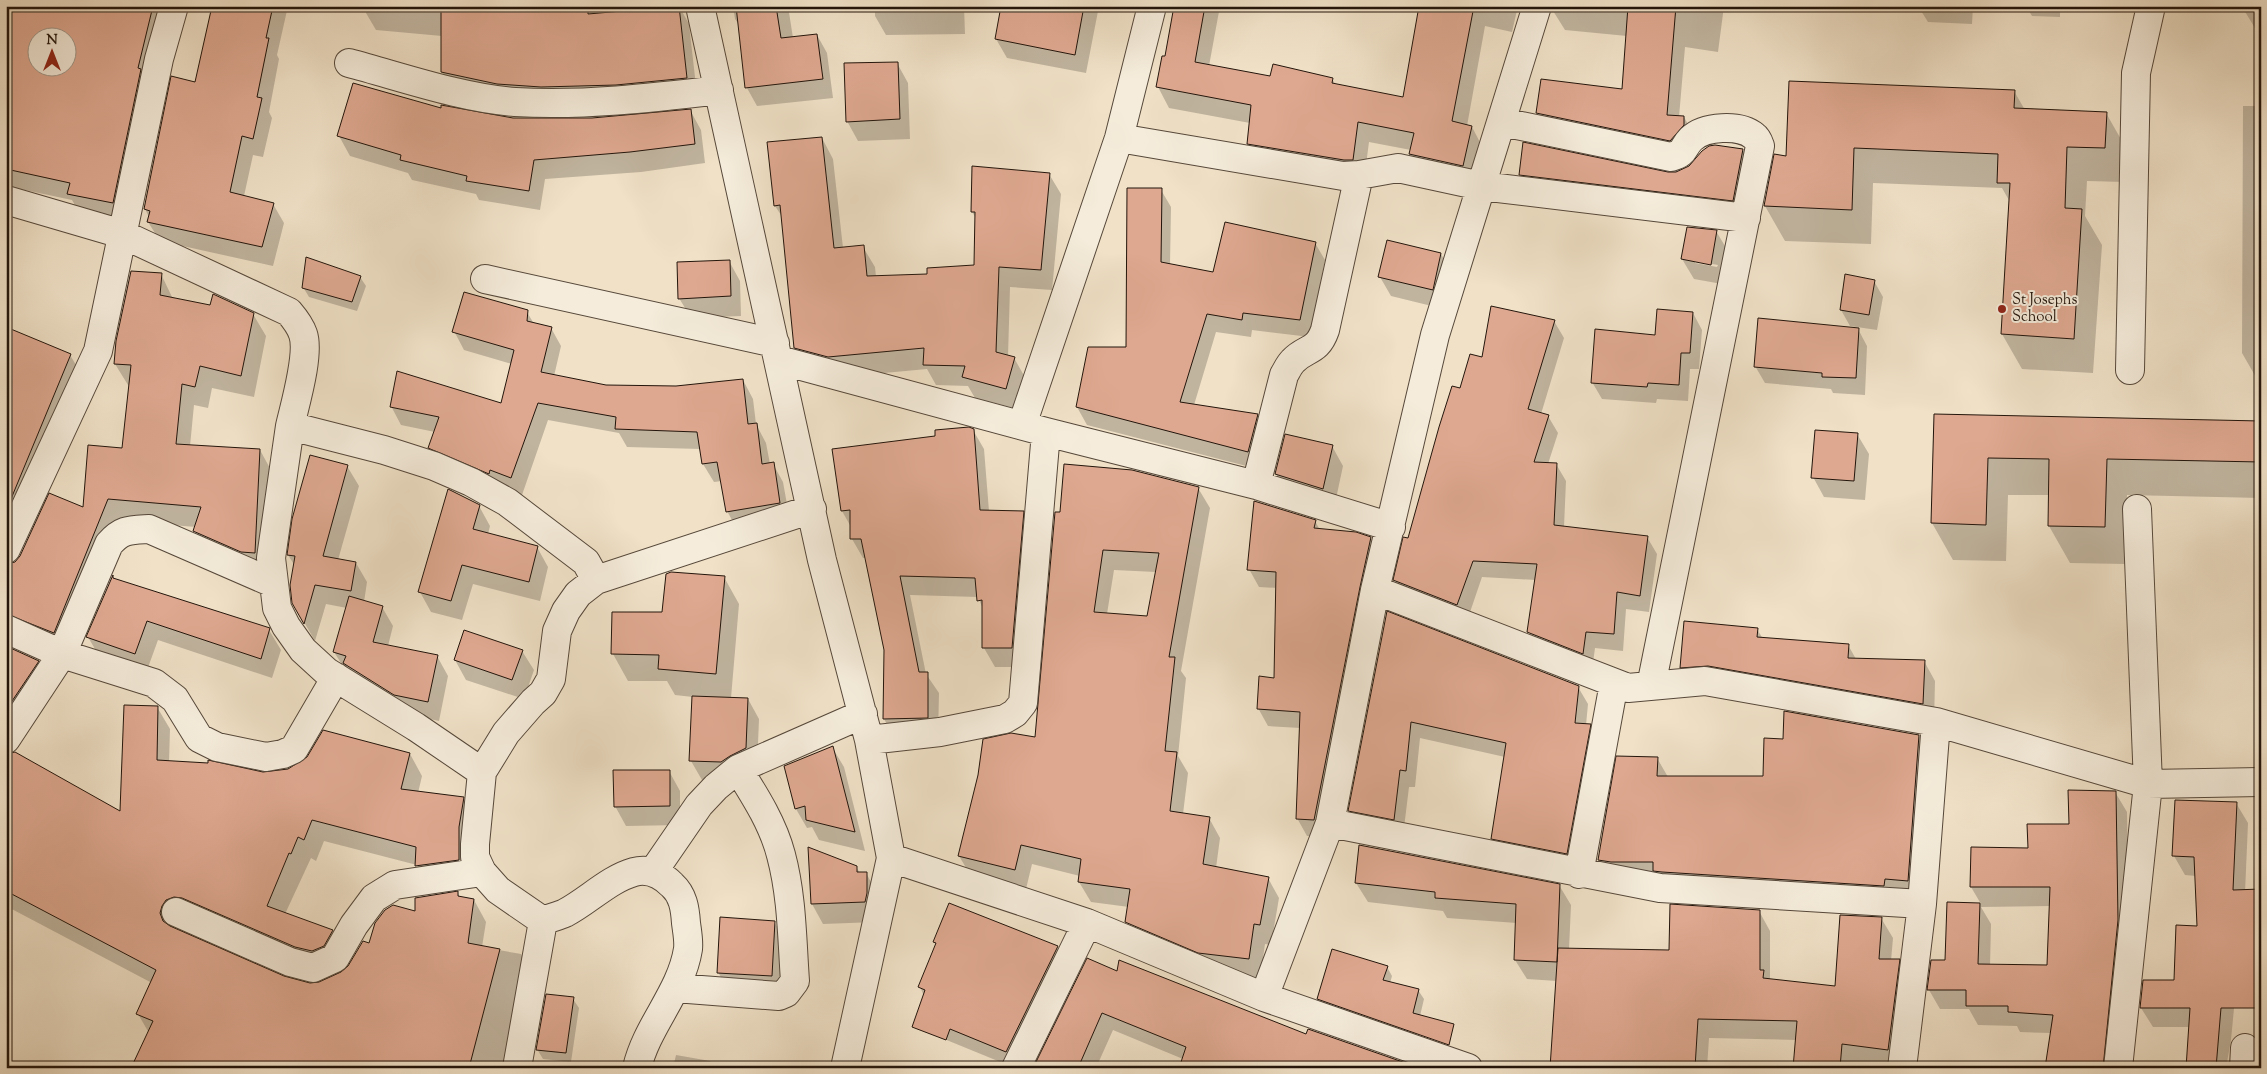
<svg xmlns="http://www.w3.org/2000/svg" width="2267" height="1074" font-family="'Sorts Mill Goudy',serif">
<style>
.shadow{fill:#0003;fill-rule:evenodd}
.building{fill:#dea890;stroke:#23150b;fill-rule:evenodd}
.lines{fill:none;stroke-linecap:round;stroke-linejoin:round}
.minor-casing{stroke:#56483a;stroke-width:30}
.minor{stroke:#f5ecdb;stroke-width:28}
.poi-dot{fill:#8f2418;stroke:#f5ecdb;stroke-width:2}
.labels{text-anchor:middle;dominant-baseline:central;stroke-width:4;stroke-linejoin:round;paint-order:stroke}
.poi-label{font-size:15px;fill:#23150b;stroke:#f5ecdb;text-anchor:start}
</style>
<rect width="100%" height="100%" fill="#f0e1c7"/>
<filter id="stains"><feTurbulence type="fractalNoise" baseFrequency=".004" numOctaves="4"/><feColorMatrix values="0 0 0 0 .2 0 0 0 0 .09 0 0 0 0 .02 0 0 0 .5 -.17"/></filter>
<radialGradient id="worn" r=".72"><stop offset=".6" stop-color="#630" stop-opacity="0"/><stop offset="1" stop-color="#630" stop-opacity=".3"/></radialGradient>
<!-- shadow -->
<path class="shadow" d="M6,6H170L124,223L80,214L72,200L6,186ZM38,38H68V68H38Z
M212,6H288L277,55L279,59L269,112L272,118L263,157L253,155L244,196L273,204L284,223L273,266L160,241L148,222L149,217L145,209L196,83Z
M367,6H611L613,13L679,6L689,24L697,95L452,90L442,72V36L376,30L366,13Z
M733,6H788L793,38L817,35L827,53L833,98L757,106L747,88L740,26L735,19Z
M875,6H964L965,34L886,35L875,16Z
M1001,6H1099L1086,73L1007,58L996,39Z
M1176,6H1220L1209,66L1271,77L1332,79L1336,85L1404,99L1419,6H1518L1512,32L1485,26L1467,126L1472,127L1483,148L1474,186L1422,175L1410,154L1411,150L1369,142L1364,180L1260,164L1248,144L1250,123L1169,108L1158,87L1166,58Z
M1550,6H1724L1718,52L1685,47L1679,117H1684L1695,137L1682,160L1549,133L1538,113L1623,90L1627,36L1565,30Z
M1918,6H1973L1972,24L1928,22Z
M2026,6H2090V12L2060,11V17L2032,16Z
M2244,6H2261V38L2244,10Z
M897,63L908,83L910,139L858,141L847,121Z
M2014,91L2025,110L2106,113L2126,148L2125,182L2087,181L2085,216L2102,245L2093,373L2022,369L2002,334L2010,202L2002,188L1873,183L1871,244L1785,241L1765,206L1775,155L1788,157Z
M2243,106H2261V386L2242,353Z
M442,110L513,119H592L690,110L701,130L705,163L641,172L545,179L540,210L479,200L476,194L412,180L408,173L350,156L339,136Z
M822,138L833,159L843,248L863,247L875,267L876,277L928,275L975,267L976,218L972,212L1049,174L1061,194L1052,290L1010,287L1008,357L1014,358L1026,379L1018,409L975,398L968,386L936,385L927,369L841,377L807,368L795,348L783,218L775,206Z
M1743,150L1754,170L1744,220L1532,194L1520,175L1668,174Z
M1161,190L1171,207L1170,265L1214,274L1315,243L1325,260L1310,337L1252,330L1251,337L1216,332L1194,405L1257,415L1267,433L1258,469L1087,425L1077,407L1127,348Z
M1716,231L1728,251L1722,284L1694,279L1682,259ZM1695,261L1718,265L1717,267L1695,263Z
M1441,254L1452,274L1444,309L1391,296L1380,277Z
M729,261L740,281L741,316L691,318L679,298Z
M161,274L173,299L253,314L266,336L254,397L212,388L208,408L194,405L190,446L260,450L272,472L267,574L207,553L195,531L196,527L121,521L66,654L25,636L13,614L123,449L130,386L128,385L115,364Z
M360,277L366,286L357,311L309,297L303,287Z
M1874,281L1883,297L1877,330L1850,326L1841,310Z
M527,312L534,324L551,328L561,346L554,376L605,386L676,387L743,380L753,399L756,424L766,443L770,464H773L783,482L790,521L737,529L727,511L722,481L714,482L703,464L701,449L627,447L619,433L548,420L522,495L440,466L430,448L435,432L401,425L391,406L502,404L512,364L464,350L454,331Z
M1693,313L1702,330L1699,369H1690L1688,401L1657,399L1656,403L1602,399L1592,382L1656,336Z
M1554,321L1564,338L1541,414L1548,416L1558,433L1548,464H1556L1566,481L1564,527L1647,537L1657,554L1649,612L1626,609L1623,651L1595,648L1592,670L1538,649L1529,632L1536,580L1482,577L1467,621L1405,597L1395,580L1461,390L1483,359Z
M1858,329L1867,346L1865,395L1833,393L1831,389L1765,383L1755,366Z
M6,339L70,355L84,378L33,504L6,564Z
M1935,415L2261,423V498L2127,495L2125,564L2070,563L2049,526L2050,495H2008L2006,561L1953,560L1932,523Z
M973,430L984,449L989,511L1023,512L1034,532L1023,667H995L984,648L983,609L978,597L910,595L926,674L939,693L938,737L895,738L884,719L885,650L866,558H863L852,539L851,527L842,511L936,437Z
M1857,434L1869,454L1865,500L1824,497L1813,477Z
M1332,446L1343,466L1334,508L1288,494L1276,474Z
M347,466L359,486L338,560L356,563L367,582L364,602L382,607L393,626L388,646L437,656L448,676L439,721L406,714L346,671L334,652L347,608L326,604L315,641L293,603L295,566L288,555Z
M1198,488L1210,508L1181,671L1186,678L1178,756L1188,773L1183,814L1209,818L1220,838L1216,868L1268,878L1279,898L1271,945L1265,944L1260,979L1211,972L1138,942L1126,922L1129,907L1091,902L1079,882L1080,876L1032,864L1026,889L971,876L959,856L1036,739L1056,513ZM1114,570L1156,572L1148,618L1107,614Z
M479,506L490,526L488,534L537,547L548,567L540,601L473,584L462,620L431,612L420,592Z
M1315,521L1320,530L1371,538L1381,556L1324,837L1307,836L1297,818L1300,728L1268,726L1258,708L1276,679L1277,588L1259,587L1249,569Z
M113,577L115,580L269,630L281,650L272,678L158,640L146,673L99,656L88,637Z
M724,577L739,604L731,698L748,699L759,719L757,768L733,782L702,780L691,761L693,697L675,695L667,681H628L613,654L664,613Z
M1388,613L1578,687L1588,704L1586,725L1590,726L1600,742L1576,870L1502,855L1492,838L1505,757L1420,738L1415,787H1409L1403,836L1359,827L1350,810Z
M1757,629L1763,639L1848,645L1856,659L1924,661L1935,681L1934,723L1693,687L1682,667Z
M6,646L38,662L51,684L6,751Z
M522,651L534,670L524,699L466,680L455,660Z
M157,707L170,729L169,762L263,774L410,754L422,776L418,793L463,799L476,820L471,881L429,888L417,865L324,841L316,861L311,858L285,914L332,931L345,953L336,968L179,922L173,929L283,978L310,984L320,983L342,973L370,945L416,912L458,893L460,898L474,900L486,922L482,947L521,954L533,976L517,1068L490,1064V1068H133L149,1033L138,1014L152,983L6,906V755L121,813Z
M1919,736L1930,755L1919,899L1610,879L1599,860L1657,758L1668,777H1764L1784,740Z
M832,747L844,767L865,851L819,840L812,827L807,828L796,809Z
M669,771L680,791V825L626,826L615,806Z
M2115,792L2127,812L2129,940L2116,1068H2046L2052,1033L2020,1032L2017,1026L1978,1025L1969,1009H1940L1929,990L1947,961L1948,904H1981L1971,887L1973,848L2029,849L2070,825ZM2050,906L2049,966H1990L1991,924L1981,907Z
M2236,803L2248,823L2245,893L2231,1040L2226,1068H2187L2190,1027H2153L2141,1008L2175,982L2199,927L2196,876L2185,875L2174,856Z
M809,848L856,867L860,873H866L877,893L876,922L823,924L812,904Z
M1356,883L1559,885L1571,905L1569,949L1670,951L1759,911L1770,931V980L1836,987L1881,918L1893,938L1891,961H1899L1910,980L1900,1068L1853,1064L1852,1068H1794L1797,1040L1709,1038L1707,1068H1551L1557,981L1527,979L1515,960L1517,923L1447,918L1443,911L1368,902Z
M774,922L786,941L783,995L729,992L718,972Z
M934,942L1057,947L1067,964L1015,1068L927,1032L924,996L920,987L936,945Z
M1088,960L1118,973L1387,1068L1183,1059L1113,1030L1096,1068H1035Z
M1387,967L1392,976L1390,983L1418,990L1424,999L1415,1037L1324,1008L1318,999Z
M573,999L579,1008L571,1062L543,1059L537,1049Z
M676,1055L710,1061L714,1068H673Z"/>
<!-- building -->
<path class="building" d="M6,6H153L138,68L141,69L113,203L67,194L70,183L6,169ZM38,38H68V68H38Z
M212,6H273L266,38H269L257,97L262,98L253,139L242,136L230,192L274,203L262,247L147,222L150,211L144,209L171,76L195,82Z
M441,6H493V10L588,6V14L679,6L687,78L616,85L541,87L497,84L441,72Z
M736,6H776L781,38L817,34L823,79L745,88Z
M1001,6H1084L1075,55L995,39Z
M1174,6H1205L1195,62L1270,76L1273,64L1333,78L1332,83L1403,97L1419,6H1474L1452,121L1472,126L1463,166L1409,154L1414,133L1358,122L1353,160H1344L1247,144L1251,105L1156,87L1162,56H1165Z
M1628,6H1676L1667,115L1684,116V125L1670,141L1536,113L1541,79L1622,89Z
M898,62L900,119L846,122L844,63Z
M1789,81L2015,90L2014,108L2107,112L2105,148L2067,147L2065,208L2082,209L2074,339L2001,334L2010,183H1997L1998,154L1854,148L1852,210L1764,206L1774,154L1786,156Z
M353,83L441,108V105L513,118H592L691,109L695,144L630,152L534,160L529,191L466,181L467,176L400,160L401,155L337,136Z
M822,137L834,248L864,245L867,276L927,274V268L974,265L975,212H971L972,166L1050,173L1041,270L999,267L996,352L1015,357L1006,389L962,377L965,366L923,365L924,348L828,357L794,348L780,205L774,206L767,142Z
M1523,142L1668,172H1676L1689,166L1702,151L1709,146L1715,145L1743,149L1733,201L1519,175Z
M1127,188H1162L1161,262L1213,272L1225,222L1316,242L1300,320L1243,313L1242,320L1207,314L1180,402L1258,414L1248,452L1076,407L1088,347H1126Z
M1687,227L1717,230L1711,265L1681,259Z
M1387,240L1441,253L1433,290L1378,277Z
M306,257L361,276L352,302L302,288Z
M730,260L731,296L678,299L677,262Z
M131,271L162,273L160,295L210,305L213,294L254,313L241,376L200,366L195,387L182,384L176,444L260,449L255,553L241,552L193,531L201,507L108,499L54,633L6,614V564L15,562L20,556L49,493L83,507L88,445L122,448L131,365L114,364L116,341Z
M1845,274L1875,280L1869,315L1840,310Z
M464,292L528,310L527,321L552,327L541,372L606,385L676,386L743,379L748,424L757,423L762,464L774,462L780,503L726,512L717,462L702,464L697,432L615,429L616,417L538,403L511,478L490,470L489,474L428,448L439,417L390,407L397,371L501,403L514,350L452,332Z
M1491,306L1555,320L1528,409L1549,415L1534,462L1557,463L1554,525L1648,536L1640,596L1617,592L1614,634L1586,632L1583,654L1527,632L1537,564L1473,561L1457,605L1393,580L1403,537L1408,538L1439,427L1452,386L1460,388L1470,354L1482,357Z
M1657,309L1693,312L1690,353H1681L1679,385L1648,383L1647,387L1591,383L1595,329L1655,335Z
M1758,318L1859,328L1856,378L1822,377V373L1754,367Z
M6,327L71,354L6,511Z
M1934,414L2261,421V462L2107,459L2105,527L2048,526L2049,459L1988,458L1986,525L1931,523Z
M969,427L974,429L980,510L1024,511L1012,648H982V600L977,601L975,578L900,576L919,672H928V718L883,719L884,650L861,539H850V510L841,511L832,449L935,436V430Z
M1815,430L1858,433L1854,481L1811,478Z
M1285,434L1333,445L1323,489L1275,474Z
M310,455L348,465L323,556L356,562L351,591L315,585L304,624L292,603L290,585L295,556L287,555L292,519Z
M1064,464L1132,470L1199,487L1169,657H1175L1165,751L1177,752L1170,811L1210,817L1203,864L1269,877L1260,925L1254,924L1249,959L1198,953L1125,922L1130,889L1078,882L1081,859L1021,845L1015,870L958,856L978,775L983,739L1011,733L1035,737L1055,512H1060ZM1103,550L1159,553L1147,616L1094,612Z
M448,489L480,505L473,529L538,546L529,582L462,565L451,601L418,592Z
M1254,501L1316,520L1314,528L1356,532L1371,537L1360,587L1314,820L1296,819L1300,712L1257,709L1259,676L1274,678L1276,572L1247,570Z
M671,572L725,576L716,674L658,669L659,655L611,654L612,612H662L666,574Z
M113,575V578L270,628L261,659L147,621L135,654L86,637Z
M349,596L383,606L373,642L438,655L428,702L394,695L343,663L346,656L333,652Z
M1387,611L1579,686L1575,723L1591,724L1567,854L1491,839L1506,743L1411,722L1406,771L1400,770L1394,820L1348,811Z
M1684,621L1758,628L1757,637L1849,644L1848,658L1925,660L1923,704L1708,666L1680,668Z
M464,630L523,650L512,680L454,660Z
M6,646L39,661L6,710Z
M692,696L748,698L746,748L730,756L721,762L689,761Z
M124,705L158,706L157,760L208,763V760L263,772L288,769L307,757L323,730L410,753L401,789L464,797L459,827V860L415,866L416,847L312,820L304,840L298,837L291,854L289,853L267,906L333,930L324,946L312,951L295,947L182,898L174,897L166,900L162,906L160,913L163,921L170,926L284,976L310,983L319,982L341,972L348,966L363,941L369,943L375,923L385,910L393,905L415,911V898L458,891V896L474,899L468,943L500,949L469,1068H131L153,1021L136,1014L156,970L6,891V754L15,752L120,811Z
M1784,711L1919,735L1908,881L1885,879L1884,886L1662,872L1653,871V862H1611L1598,860L1616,756L1658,757L1657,776H1763L1764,738L1783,739Z
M833,746L855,832L806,820L805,806L795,809L784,766Z
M613,770H670V806L614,807Z
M2068,790L2116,791L2118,920L2103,1068H2045L2053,1015L2008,1012V1006H1966V990H1927L1931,960H1945L1947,902L1980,903L1978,964L2047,965L2050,887H1970L1971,847L2028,848L2027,824H2069Z
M2175,800L2237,802L2233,890L2261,889V1008H2221L2216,1068H2186L2190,1008H2140L2143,980H2174L2176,925L2197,926L2194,857L2172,856Z
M1359,845L1560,884L1557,962L1514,960L1516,904L1435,898V892L1355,883Z
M808,847L857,866V872H867V893L865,902L811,904Z
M949,903L1058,946L1006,1052L950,1029L946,1040L912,1027L925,990L918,987L936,943L933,942Z
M1670,904L1760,910V970H1764L1763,978L1835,986L1840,915L1882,917L1879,959H1900L1888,1050L1842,1044L1840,1068H1793L1797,1021L1698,1019L1695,1068H1550L1558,948L1669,950Z
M720,917L775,921L772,976L717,973Z
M1332,949L1388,966L1383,980L1419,989L1413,1013L1454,1024L1449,1045L1317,999Z
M1087,958L1117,971L1119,960L1306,1034L1308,1029L1420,1068H1179L1186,1047L1102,1013L1078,1068H1044L1035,1064Z
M546,994L574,997L566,1053L536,1050Z"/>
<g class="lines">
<defs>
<path id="minor" d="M700,6L822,560L869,740L891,858L845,1068
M1537,6L1435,335L1375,590L1330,823L1660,888L1922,904
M349,63C402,77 461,98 515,102C583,106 651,98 719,90
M1502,122L1671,157C1686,153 1682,148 1691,139C1704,126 1740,124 1754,136C1757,138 1759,143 1760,146L1651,686
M1119,138L1343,176L1359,175L1398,168L1481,186L1746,218
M6,200L122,234L289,312C295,319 300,325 303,334C310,354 295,404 290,426L384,450L434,466L471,482L507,502L586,562L596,580L578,594L566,611L557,631L551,679L543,693L533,702L506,733L482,772L475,844V857L482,872L498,890L543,921C550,918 558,916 565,913C588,901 609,879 634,872C649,868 662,875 672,885C683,895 685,908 686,923C687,931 689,941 688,949C681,993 647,1025 637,1068
M485,279L775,343
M779,360L1046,432L1256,485L1391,527
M2130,370L2136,73L2151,6
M1022,425L1119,138L1152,6
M290,426L271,558L277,608L286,626L303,650L327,672L416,727L482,772
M1256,485L1284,375C1287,370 1289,365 1293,361C1306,347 1317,353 1325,330L1359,175
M6,549L98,351L159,59L174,6
M596,580L812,509
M1375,590L1628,688L1705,681L1936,722L2148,784L2261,782
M6,629L62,654L154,683L175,699L199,738L217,747L266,757L283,754L294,749L336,677
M6,739L62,654L109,544C122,529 130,530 149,529L273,583
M869,740L940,732L1005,719L1015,713L1023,703L1046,432
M891,858L1087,923L1264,997L1468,1068
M653,872L699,805L716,787L738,769L863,714
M1579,874L1614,683
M176,912L290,962L313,968L335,958L354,925L374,898L395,885L482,872
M675,988L779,996L786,993L795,981C792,939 792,896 781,855C773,824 755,796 738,769
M1264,997L1330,823
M517,1068L543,921
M1016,1068L1087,923
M1902,1068L1922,904L1936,722
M2118,1068L2148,784L2137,509
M2244,1068L2245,1048"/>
</defs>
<!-- minor casing -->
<use href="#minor" class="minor-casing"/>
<!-- minor -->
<use href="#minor" class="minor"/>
</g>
<!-- markers -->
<circle class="poi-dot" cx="2002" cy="309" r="5"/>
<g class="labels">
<!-- poi labels -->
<g class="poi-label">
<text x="2012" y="300">St Josephs<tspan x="2012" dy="17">School</tspan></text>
</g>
</g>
<!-- margin -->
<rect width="2267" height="1074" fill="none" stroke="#f0e1c7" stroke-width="25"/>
<rect x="8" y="8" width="2252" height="1059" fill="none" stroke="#23150b" stroke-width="2.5"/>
<rect x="12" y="12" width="2242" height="1049" fill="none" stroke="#23150b"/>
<!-- north arrow -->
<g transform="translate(52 52)"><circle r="24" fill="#f5ecdb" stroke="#a19688"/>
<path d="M0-4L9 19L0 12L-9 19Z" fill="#8f2418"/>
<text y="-8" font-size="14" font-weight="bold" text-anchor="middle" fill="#23150b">N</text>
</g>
<rect width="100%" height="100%" filter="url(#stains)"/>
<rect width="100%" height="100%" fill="url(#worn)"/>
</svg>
